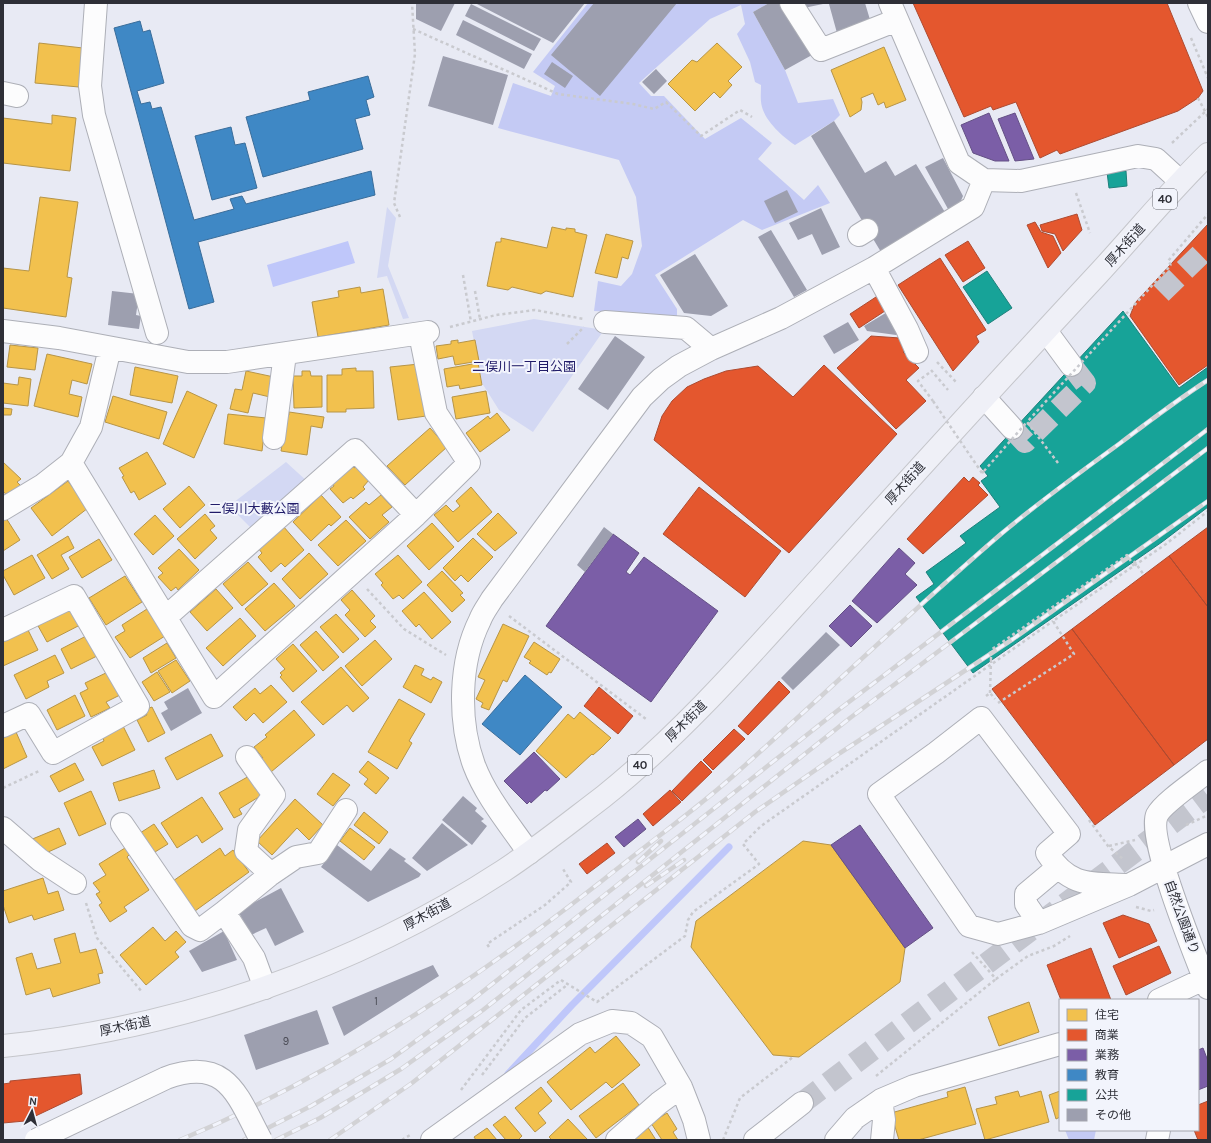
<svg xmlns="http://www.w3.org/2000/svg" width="1211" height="1143" font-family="Karla,'Noto Sans JP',sans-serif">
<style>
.green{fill:#d3d8f3}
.forest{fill:#c4caf4}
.water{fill:#bfc7fa}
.homes{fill:#f2c14e;stroke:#b79547}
.shops{fill:#e4572e;stroke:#ad4b31}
.offices{fill:#7b5ea7;stroke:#645085}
.schools{fill:#3f88c5;stroke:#3a6d9a}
.public{fill:#17a398;stroke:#1e807b}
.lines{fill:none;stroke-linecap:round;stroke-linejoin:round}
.stream{stroke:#bfc7fa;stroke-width:7}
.building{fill:#9d9faf}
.minor-tunnel{stroke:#c3c5ce;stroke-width:22;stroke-dasharray:22 11;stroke-linecap:butt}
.minor-casing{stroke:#adafb7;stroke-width:24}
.major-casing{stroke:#c5c6cb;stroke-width:24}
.path{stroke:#c9cacf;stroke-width:2.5;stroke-dasharray:3 3;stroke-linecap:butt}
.minor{stroke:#fcfcfd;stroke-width:22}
.major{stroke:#eff0f7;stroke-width:22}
.rail-casing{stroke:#d2d2d5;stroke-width:4.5}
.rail{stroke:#f2f4fc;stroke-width:3;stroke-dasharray:9;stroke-linecap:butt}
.minor-bridge-casing{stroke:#adafb7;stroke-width:24;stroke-linecap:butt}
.path-bridge{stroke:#c9cacf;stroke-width:2.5;stroke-dasharray:3 3;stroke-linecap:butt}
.minor-bridge{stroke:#fcfcfd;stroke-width:22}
.labels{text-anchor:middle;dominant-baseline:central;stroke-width:4;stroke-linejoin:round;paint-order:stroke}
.number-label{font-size:11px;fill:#4a4b55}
.shield{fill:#f2f4fc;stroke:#696a72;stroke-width:1}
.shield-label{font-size:12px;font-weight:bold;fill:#2e2f37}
.street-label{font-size:13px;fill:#2e2f37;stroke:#f2f4fc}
.park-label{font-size:13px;fill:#211c69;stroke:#f2f4fc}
</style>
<rect width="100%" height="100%" fill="#e8eaf4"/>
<!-- green -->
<path class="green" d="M387,207L396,218L388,266L409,318L403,319L387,276L377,278Z
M534,319L604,330L533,432L499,410L482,383L472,331Z
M286,462L309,483L252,529L229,506Z"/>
<!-- forest -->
<path class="forest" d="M588,3H769L753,12L785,70L798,103L833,99L840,115L834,121L795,145C783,137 766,122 762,107C760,100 761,92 761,85L755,82L750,62L737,34L745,24L741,5L710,19L639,83L651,96H664L705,139L741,118L772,143L758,159L804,200L818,185L830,203L762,230L743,220L655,275L677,309V316L594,311L598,281L621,286L632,274L642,246L636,197L619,160L498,128L513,83L551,96L555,86L533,72Z
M1065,1130H1096L1094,1140H1069Z"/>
<!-- water -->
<path class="water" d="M348,241L355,263L273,287L267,265Z"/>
<!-- homes -->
<path class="homes" d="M915,3H961L976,38L990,32L994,42L980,49L984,58L1092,10L1089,3H1125L1139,36L973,109L971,104L962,108Z
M39,43L83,48L79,87L35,83Z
M717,43L742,67L728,81L732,85L720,98L714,92L695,111L668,84L692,60L697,62Z
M884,47L906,100L886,108L884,102L878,105L873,93L861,98L862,102L861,110L850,117L831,70Z
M52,115L76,118L70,171L3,163V118L52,124Z
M40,197L78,202L67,277L72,278L66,317L3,308V268L29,271Z
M552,227L566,230V228L575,229V232L587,235L573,297L546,291L541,294L512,287L508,290L487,286L496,242H501V238L547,248Z
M606,234L633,241L628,259L622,257L617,278L595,273Z
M360,287L361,293L383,289L389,325L318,337L312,302L339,297L338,291Z
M458,340V343L475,340L479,361L455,365L453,356L438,359L436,346L451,344V341Z
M10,345L38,348L35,370L7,367Z
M47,354L92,364L87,384L72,380L69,394L82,397L78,417L34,406Z
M478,363L482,385L460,389L459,385L447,387L444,369Z
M419,364L426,416L398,420L390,367Z
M135,367L178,376L172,403L130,395Z
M356,368V371H373L374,408L346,409V412H327V375H342V369Z
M246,371L274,377L270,397L253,393L248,413L230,409L235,389L242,390Z
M302,371H310L311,376H322V407L294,408L293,376H302Z
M19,377L31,379L28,406L3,403V383L18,385Z
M187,391L217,405L194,458L163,444Z
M486,391L490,413L456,419L452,397Z
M113,396L167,412L159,439L105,422Z
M3,408L12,409L11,415H3Z
M289,412L324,417L322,428L311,426L307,455L281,451L287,415H289Z
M497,413L510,430L480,452L466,433L488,416L490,419Z
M228,414L266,418L262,451L224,444Z
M430,428L447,447L405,485L387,466Z
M147,452L166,484L139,500L134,491L131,493L122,477L124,476L119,468Z
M3,462L21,479L17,482L21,486L9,498L3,491Z
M353,466L354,468L357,466L369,480L363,487L365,489L353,499L351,497L343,503L330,489L334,486L333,484Z
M68,481L88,508L52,536L31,508Z
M189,486L205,505L180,528L163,509Z
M471,487L492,512L458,542L434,515L446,505L453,512L460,506L456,501Z
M321,495L341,517L331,526L329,524L311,541L293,522Z
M381,495L392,507L382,515L389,522L370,539L349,517L366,502L369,505Z
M498,513L517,533L495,551L477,534Z
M205,514L215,526L210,530L217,538L195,559L177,539Z
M155,515L174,536L153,555L134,534Z
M6,518L20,540L3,551V520Z
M346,520L366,541L338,566L318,545Z
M432,523L454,547L429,570L407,546Z
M283,526L304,550L285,567L281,563L271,572L258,557L262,553L258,548Z
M68,536L74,548L61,555L69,569L52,579L37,555Z
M473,538L493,557L468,582L461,575L455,581L443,568Z
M99,539L112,560L82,578L69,557Z
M179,549L199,570L178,590L176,587L171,591L158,577L163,573L158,568Z
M309,553L328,574L300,599L282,579Z
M32,555L45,578L14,595L3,575V571Z
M398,555L422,582L403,599L399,595L393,599L381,585L383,583L375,574Z
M248,562L268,584L242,606L223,584Z
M442,571L463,593L460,595L465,600L452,612L427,585Z
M125,576L142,602L106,625L89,598Z
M274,583L295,606L265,631L245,609Z
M216,589L233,608L207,631L190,612Z
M352,590L375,616L370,621L376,627L365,637L345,615L350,610L341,600Z
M424,592L451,622L432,639L419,624L416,627L402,611Z
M72,605L82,624L47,642L37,624Z
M147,609L165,636L130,658L115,637L125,631L122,625Z
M336,614L359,639L343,653L320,627Z
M240,618L256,636L223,666L206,648Z
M503,624L529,636L507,682L503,680L489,710L481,707L483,703L476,699L485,680L478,677Z
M26,626L38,650L3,666V637Z
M316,631L339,657L323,671L300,645Z
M90,634L103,653L71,669L61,649Z
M375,640L392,659L362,686L345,666Z
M534,642L560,659L551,673L549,672L547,675L529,663L531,661L524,657Z
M167,643L176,658L151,673L143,658Z
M293,644L317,671L293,692L280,677L282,675L280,673L285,669L276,659Z
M55,655L64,673L47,681L49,687L26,699L14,675Z
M176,660L190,681L172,693L158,671Z
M415,665L424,669L421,675L431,680L433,677L442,682L431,703L403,687Z
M341,667L369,698L353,712L347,705L323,725L301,702Z
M110,671L122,694L106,702L110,708L91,717L80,693L88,689L85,683Z
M157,672L170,692L154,701L142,682Z
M271,685L287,702L263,723L254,713L246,721L233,707L255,688L260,694Z
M75,695L85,716L57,730L47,710Z
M399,699L425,714L409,741L412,743L397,769L368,752Z
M152,707L165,733L148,742L137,720L147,715L144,710Z
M294,710L315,735L271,772L260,760L263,758L254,747L267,737L265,735Z
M580,712L611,738L601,748L593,755L592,754L566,778L536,751L568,714L574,719Z
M123,726L135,750L102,766L92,747L104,741L102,736Z
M16,732L27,757L3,769V738Z
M211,734L223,756L177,780L165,758Z
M368,761L389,778L376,794L364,784L368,779L359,772Z
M75,763L84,780L59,792L50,776Z
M154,770L160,788L119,801L113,783Z
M333,773L350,785L333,806L317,794Z
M251,775L262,795L239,809L242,814L234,818L219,793Z
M91,791L106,824L79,836L64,803Z
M202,797L223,829L202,843L197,835L177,848L161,823Z
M295,799L323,825L309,840L297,828L272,855L257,841Z
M364,812L388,832L379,844L354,825Z
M154,824L168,844L150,855L137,835Z
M59,828L66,844L37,857L30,840Z
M350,828L375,847L364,860L340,841Z
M803,841L831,845L905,948L900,982L799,1057L773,1055L691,947L696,921Z
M125,848L130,854L127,857L149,890L124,907L127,911L110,922L99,905L102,903L96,894L100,892L93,883L106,875L99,864Z
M220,848L225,856L233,850L249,872L195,911L173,881Z
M43,878L48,894L58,891L64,910L34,920L32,915L9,923L3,905V891Z
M153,927L165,941L176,931L186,942L175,952L179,957L146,985L120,955Z
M75,933L80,953L96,949L103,973L98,974L100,983L53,997L50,988L26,995L16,958L32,953L37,969L61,963L54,939Z
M1029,1002L1039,1032L999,1046L988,1017Z
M616,1036L640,1065L612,1088L606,1082L571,1110L547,1082L590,1047L595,1053Z
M623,1083L639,1105L596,1138L579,1116Z
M541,1087L552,1101L538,1113L546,1123L535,1132L515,1108Z
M965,1087L976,1124L918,1140H899L891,1113L948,1097L947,1092Z
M1018,1091L1020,1097L1041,1091L1049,1122L985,1140L976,1109L997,1104L995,1097Z
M1060,1091V1117L1056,1119L1049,1095Z
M667,1113L677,1129L673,1132L678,1140H662L651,1123Z
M505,1116L522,1136L518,1140H506L493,1125Z
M568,1119L588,1140H552L549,1137Z
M647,1126L656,1140H627Z
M487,1128L497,1140H476L474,1137Z"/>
<!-- shops -->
<path class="shops" d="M913,3H1167L1203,91L1198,98L1178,111L1060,154L1057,150L1040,158L1016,102L993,110L991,106L964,117Z
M1077,214L1082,230L1063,251L1055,234L1042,231L1040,225Z
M1035,222L1041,232L1053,236L1061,253L1048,268L1027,225Z
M1208,224V365L1179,385L1130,316L1135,303Z
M968,241L985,268L963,282L945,255Z
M940,258L986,330L976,336L979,342L953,371L898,285Z
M879,295L888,309L859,328L850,314Z
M871,336L900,338L909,347L903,352L919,368L906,380L926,401L896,429L837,368Z
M824,365L897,434L789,553L654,440L662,416L672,401L687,387L704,379L726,371L758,366L793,397Z
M964,477L969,482L973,477L980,483L978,485L988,495L923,554L907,539Z
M699,487L781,551L745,597L663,534Z
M1208,527V607L1169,556Z
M1169,556L1208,607V739L1174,765L1072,629Z
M1072,629L1174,765L1095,825L992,689Z
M779,681L790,692L748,735L738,726Z
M599,687L633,716L618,734L584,706Z
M734,729L745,739L713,770L703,760Z
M701,761L712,772L682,801L672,791Z
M670,790L681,802L653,826L643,814Z
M607,843L615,853L587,874L579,864Z
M1123,915L1149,924L1157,941L1119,958L1103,923Z
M1159,946L1171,973L1126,995L1113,966Z
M1091,948L1111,1000H1061L1047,965Z
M80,1074L82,1094L25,1121L3,1123V1084L10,1083V1081Z
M1208,1101V1140H1198L1194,1130H1198V1105Z"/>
<!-- offices -->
<path class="offices" d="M989,113L1009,161H995L973,153L961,125Z
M1015,113L1034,159L1015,161L998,119Z
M613,534L639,553L626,572L630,575L644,557L718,611L651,702L546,626Z
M899,548L915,563L905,574L917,585L877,623L852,601Z
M850,605L872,626L851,647L829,626Z
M534,752L560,779L547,791L545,790L531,803L530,801L527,804L504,781Z
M638,819L646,829L624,847L615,837Z
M860,825L933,928L905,948L831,845Z
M1203,1048L1208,1061V1086L1198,1090V1050Z"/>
<!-- schools -->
<path class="schools" d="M140,21L143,32L150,30L164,83L137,91L141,104L150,102L152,109L161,107L194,220L234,209L230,199L242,196L246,204L371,171L375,195L198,242L214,302L189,309L114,28Z
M368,76L374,97L366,100L370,115L355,119L363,149L263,177L246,117L310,100L308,92Z
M231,127L235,145L245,143L257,188L212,200L195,136Z
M525,675L562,707L520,755L482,724Z"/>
<!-- public -->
<path class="public" d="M1126,171L1127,186L1109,188L1107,172Z
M987,271L1012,308L988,324L963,287Z
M1123,311L1179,388L1208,367V507L1162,542L973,673L916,597L934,584L926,572L966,543L960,536L1000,507L981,481L988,476L980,466Z"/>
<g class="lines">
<!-- stream -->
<path class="stream" d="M508,1074L572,1005L729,847"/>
</g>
<!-- building -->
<path class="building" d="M416,3H455L441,31L416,19Z
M475,3H585L553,43Z
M594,3H677L600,96L551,55Z
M769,3H783L812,55L785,70L753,12Z
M797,3H823V4L799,9Z
M833,3H865L871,23L837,33L829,4Z
M471,4L541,39L534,51L465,16Z
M463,20L532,54L524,69L456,35Z
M443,56L508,75L493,125L428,106Z
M552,62L573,76L565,88L544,74Z
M656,69L667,81L654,94L642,82Z
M834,121L865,173L886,161L895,176L916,164L946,214L881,252L811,136Z
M943,158L963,196L960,203L948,209L925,167Z
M787,190L798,212L775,223L764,201Z
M821,208L840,247L822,255L812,234L798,240L789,223Z
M771,230L807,290L794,297L758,237Z
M695,254L728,306L711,316L684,313L660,275Z
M112,291L139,294L136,315L141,316L139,329L108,325Z
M889,311L902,331L896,335L867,331L864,326Z
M848,322L859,340L834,354L823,336Z
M615,336L645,357L608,410L578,389Z
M604,527L613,534L585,572L577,565Z
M826,632L840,645L793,690L781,678Z
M188,688L202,713L171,731L161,713L168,709L164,702Z
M463,796L477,808L475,811L484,819L481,821L487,826L472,845L442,820Z
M442,823L468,845L427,871L412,858Z
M337,845L371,871L390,848L406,859L404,861L421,874L419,877L368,902L321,867Z
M281,888L304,932L275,946L266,928L251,935L238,911Z
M224,931L237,960L202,972L189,951Z
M433,965L439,976L344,1036L332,1007Z
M317,1010L329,1044L256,1070L244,1035Z"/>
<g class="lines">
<!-- minor-tunnel -->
<path class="minor-tunnel" d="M1161,293L1208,247
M1012,428L1025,442L1085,383L1071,365
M802,1103L1208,796"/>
<defs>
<path id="minor" d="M96,3L90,86L94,115L157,333
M791,3L821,50L897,20
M890,3L959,163L984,180L1021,181L1138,156L1156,159L1180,181
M1199,3L1208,22
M3,93L17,96
M859,235L867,230
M874,268L907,329L917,352
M605,322L686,328L711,349
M3,331L59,338L188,362H227L428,332
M1046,331L1071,365
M984,397L1012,428
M274,438L285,354
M71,463L214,697L416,515L469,463L436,413L420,334
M3,509L43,485L71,463L91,427L110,348
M167,616L355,450L416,515
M3,630L74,596L138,706L53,753L29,714L3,726
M247,757L274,795L249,830L246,851L271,874
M1208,771C1196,781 1163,803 1157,815C1147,838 1197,960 1208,988
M122,824L192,926L200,930L224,912
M3,828L40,860L75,883
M529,853C510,825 486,797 474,765C458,721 459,662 480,620C483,612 488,606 492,599L642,397L661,379L679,366L711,349L781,318L874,268L973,207L984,180
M1129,885C1091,883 1070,888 1047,853L1069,834L981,718L936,753L879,794L969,926L998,934L1039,923L1129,885L1208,844
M1039,923L1026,904V894L1057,868
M265,988L254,958L224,912L271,874L296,857L318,853L346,810
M1159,1000L1204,979
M881,1100L884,1120L882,1140
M432,1140L580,1034L612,1021L631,1023L652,1037L681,1087L694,1120L699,1140
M617,1140L659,1103L681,1087
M755,1140L802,1103
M836,1140L855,1118L881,1100L914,1086L1060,1044
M1157,1140L1159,1130"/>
<path id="major" d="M3,1046C180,1028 354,968 503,871C538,848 570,822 603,797C683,733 752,653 821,577C913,475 1005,374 1098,274C1135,234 1169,192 1208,154"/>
</defs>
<!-- minor casing -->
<use href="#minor" class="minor-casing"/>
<!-- major casing -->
<use href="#major" class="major-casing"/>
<!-- path -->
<path class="path" d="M413,29L558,94L633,104L654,109L666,102L701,136L740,110L752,117
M1191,38L1208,78
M1172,143L1208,109
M1076,193L1090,233
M400,217L394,203L415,54L412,3
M1171,265L1168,261L1208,214
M463,275L471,322
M475,291L480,319
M450,327L496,315L535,310L584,319
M567,344L584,327
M937,362L956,382
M931,370L948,390
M929,373L918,381L933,401
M982,473L984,471
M367,589L404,629L446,655
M509,616L646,719
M991,660V650L1127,555L1134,566
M986,696L990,693L995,699
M998,703L1074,654L1053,621L1166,544L1208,511
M3,788L39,771
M1089,820L1108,846L1123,859
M1186,825L1208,815
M1109,846L1135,840
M86,903L97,938L142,992
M1136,907L1151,911L1154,910
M489,947L487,944L545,905L571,882L563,869
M972,952L996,979L1028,956L1054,946L1070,936
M482,1075L525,1018L567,985
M876,1076L996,979
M461,1090L521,1010L561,980L597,1002L685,936L688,920L693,912L759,864L743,844L761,826L1053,621
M402,1140L410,1135
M723,1140L740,1098L793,1057"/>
<!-- minor -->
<use href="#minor" class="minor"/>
<!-- major -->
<use href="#major" class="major"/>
<defs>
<path id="rail" d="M638,862L661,841
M646,886L684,860
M180,1140C344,1071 494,968 632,857C666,830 701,805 733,776C823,696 910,612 1001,534C1039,502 1079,473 1119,444C1148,422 1177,400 1208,380
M244,1140L311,1106L391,1059L472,1000L837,711L1208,429
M276,1140L320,1118L401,1069L483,1010L850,718L1208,448
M330,1140L412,1083L755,812L840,753L1013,639L1208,501"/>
</defs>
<!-- rail casing -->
<use href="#rail" class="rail-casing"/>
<!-- rail -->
<use href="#rail" class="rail"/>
<defs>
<path id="minor-bridge" d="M36,1140L166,1078C227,1056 237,1095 261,1140"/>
</defs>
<!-- minor-bridge casing -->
<use href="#minor-bridge" class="minor-bridge-casing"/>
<!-- path-bridge -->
<path class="path-bridge" d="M1198,98L1208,117
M933,401L982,473
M1058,463L1027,422L1171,265
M984,471L1027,422
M1134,561L1144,575
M990,693L991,660"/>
<!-- minor-bridge -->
<use href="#minor-bridge" class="minor-bridge"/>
</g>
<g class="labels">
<!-- number labels -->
<g class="number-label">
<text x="376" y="1001">1</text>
<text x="286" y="1041">9</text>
</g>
<!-- shield labels -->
<g class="shield">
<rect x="1153" y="189" width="24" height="20" rx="3"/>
<rect x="628" y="755" width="24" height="20" rx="3"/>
</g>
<g class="shield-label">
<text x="1165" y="199">40</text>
<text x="640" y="765">40</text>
</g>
<!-- street labels -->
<g class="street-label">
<text transform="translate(1125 245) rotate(-48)">厚木街道</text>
<text transform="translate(905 483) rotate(-48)">厚木街道</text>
<text transform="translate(686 721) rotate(-45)">厚木街道</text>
<text transform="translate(427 914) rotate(-29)">厚木街道</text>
<text transform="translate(1182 917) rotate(70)">自然公園通り</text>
<text transform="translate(125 1026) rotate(-12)">厚木街道</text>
</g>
<!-- park labels -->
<g class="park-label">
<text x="524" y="366">二俣川一丁目公園</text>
<text x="254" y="508">二俣川大藪公園</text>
</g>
</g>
<!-- border -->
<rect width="1211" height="1143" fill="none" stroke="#2e2f37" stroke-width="8"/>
<!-- legend -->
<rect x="1059" y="999" width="140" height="132" fill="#f2f4fc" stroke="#a4a5ad"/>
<rect x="1067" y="1009" width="20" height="12" fill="#f2c14e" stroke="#a4a5ad"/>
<text x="1095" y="1019" font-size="12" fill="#2e2f37">住宅</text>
<rect x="1067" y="1029" width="20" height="12" fill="#e4572e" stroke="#a4a5ad"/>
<text x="1095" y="1039" font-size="12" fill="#2e2f37">商業</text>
<rect x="1067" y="1049" width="20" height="12" fill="#7b5ea7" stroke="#a4a5ad"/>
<text x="1095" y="1059" font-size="12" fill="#2e2f37">業務</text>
<rect x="1067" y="1069" width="20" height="12" fill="#3f88c5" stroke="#a4a5ad"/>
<text x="1095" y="1079" font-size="12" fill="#2e2f37">教育</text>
<rect x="1067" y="1089" width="20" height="12" fill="#17a398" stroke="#a4a5ad"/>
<text x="1095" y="1099" font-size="12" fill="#2e2f37">公共</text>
<rect x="1067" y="1109" width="20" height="12" fill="#9d9faf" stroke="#a4a5ad"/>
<text x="1095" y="1119" font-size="12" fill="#2e2f37">その他</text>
<!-- north arrow -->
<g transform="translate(32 1111) rotate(6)" stroke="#f2f4fc" stroke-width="3" paint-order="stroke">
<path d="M0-3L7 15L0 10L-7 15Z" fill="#2e2f37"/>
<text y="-6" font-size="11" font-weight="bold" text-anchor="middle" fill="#2e2f37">N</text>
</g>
</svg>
